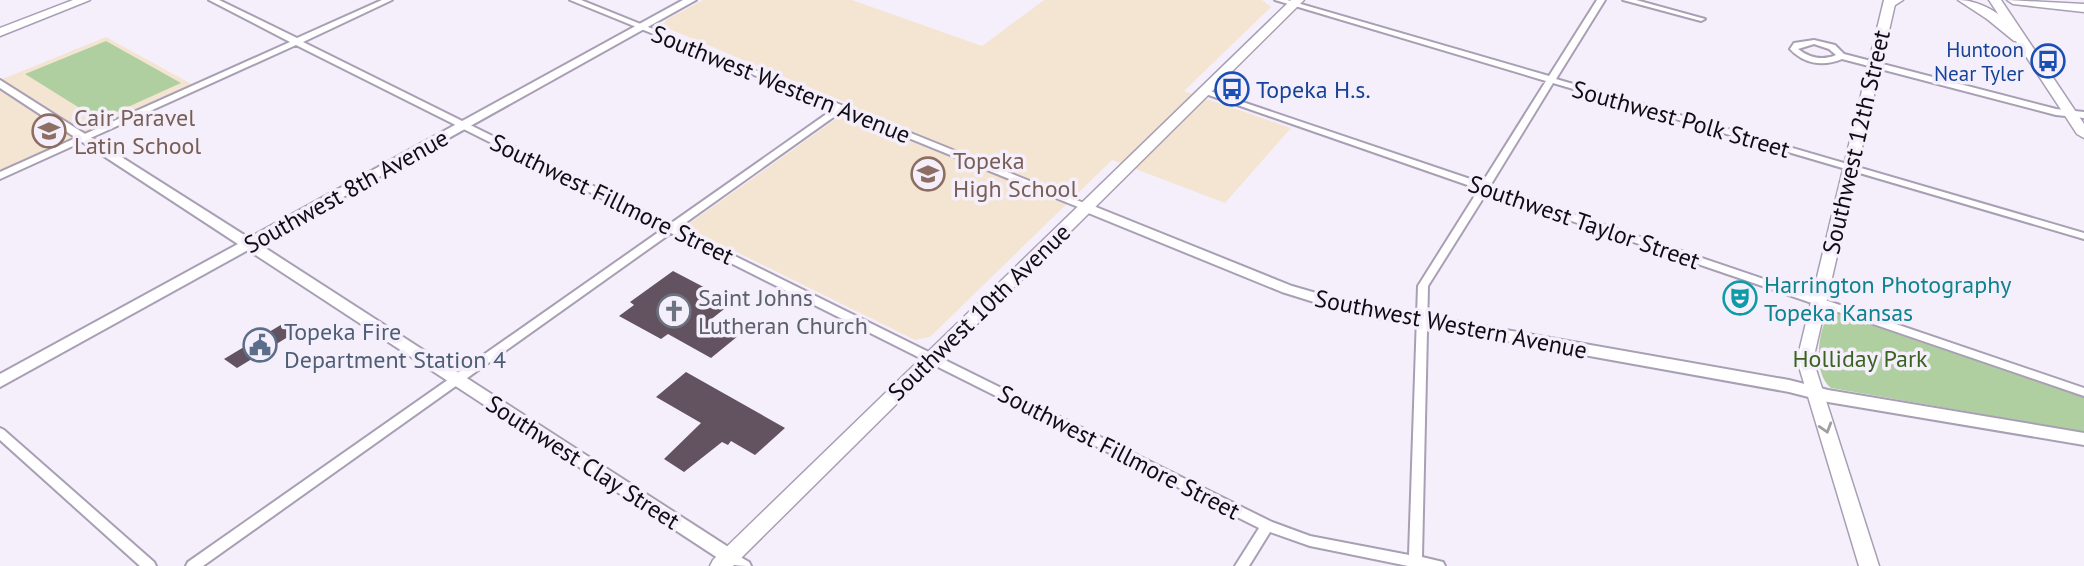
<svg xmlns="http://www.w3.org/2000/svg" width="2084" height="566" font-family="'PT Sans',sans-serif">
<style>
.education{fill:#f4e5d2}
.green{fill:#afcfa0}
.building{fill:#635260}
.lines{fill:none;stroke-linecap:round;stroke-linejoin:round}
.minor-casing{stroke:#a99fb4;stroke-width:4}
.tertiary-casing{stroke:#a99fb4;stroke-width:4}
.secondary-casing{stroke:#a99fb4;stroke-width:3}
.primary-casing{stroke:#a99fb4;stroke-width:3}
.minor{fill:#fff;fill-rule:evenodd}
.tertiary{fill:#fff;fill-rule:evenodd}
.secondary{fill:#fff;fill-rule:evenodd}
.primary{fill:#fff;fill-rule:evenodd}
.oneway{stroke:#9f9ea1}
.labels{text-anchor:middle;dominant-baseline:central;stroke-width:7;stroke-linejoin:round;paint-order:stroke}
.far-transit-label{font-size:21px;fill:#164399;stroke:#f5effc;text-anchor:end}
.street-label{font-size:24px;fill:#0f0c13;stroke:#f5effc}
.transit-label{font-size:24px;fill:#164399;stroke:#f5effc;text-anchor:start}
.education-label{font-size:24px;fill:#785e54;stroke:#f5effc;text-anchor:start}
.culture-label{font-size:24px;fill:#0d838f;stroke:#f5effc;text-anchor:start}
.worship-label{font-size:24px;fill:#5b616d;stroke:#f5effc;text-anchor:start}
.service-label{font-size:24px;fill:#4e5e75;stroke:#f5effc;text-anchor:start}
.park-label{font-size:24px;fill:#3a6322;stroke:#f5effc}
</style>
<rect width="100%" height="100%" fill="#f5effc"/>
<!-- education -->
<path class="education" d="M703,0H852L982,46L1044,0H1262L1271,7L1184,91L1291,128L1225,203L1112,160L930,337L915,340L688,228L690,223L854,106L662,26L666,20Z
M106,37L197,87L0,176V80Z"/>
<!-- green -->
<path class="green" d="M106,41L181,83L99,120L25,74Z
M1830,311L2084,397V432L1831,388C1812,373 1818,329 1830,311Z"/>
<!-- building -->
<path class="building" d="M673,271L717,294L712,298L728,306L709,321L738,336L711,358L668,334L661,339L619,316L634,305L630,302Z
M284,323L296,332L237,368L224,359Z
M686,372L785,428L755,455L731,441L728,445L722,442L684,472L664,459L701,423L656,397Z"/>
<g class="lines">
<defs>
<path id="minor" d="M209,0H219L297,38L382,0H392L303,42L670,224L835,108L570,0H581L1089,205L1091,207L1089,209H1083L842,111L678,228L1272,522L1310,536L1409,555L1418,286L1479,189L1200,92L1204,89L1207,90L1482,183L1546,81L1275,0H1287L1549,76L1597,0H1605L1556,79L2084,233V239L1553,83L1490,186L2084,388V396L1487,192L1428,286L1422,557L1443,562L1445,566H1408L1310,546L1270,532L1249,566H1235L1259,528L671,233L203,566H186L188,562L663,229L296,45L0,179V172L290,42Z
M1623,0H1636L1705,19L1701,21Z
M1814,40L1835,45L1844,54L2056,109L2084,112V118L2056,115L1842,59C1823,67 1804,64 1790,49L1794,43ZM1814,44L1829,49L1836,55C1822,61 1810,58 1798,49Z
M0,428L4,430L154,562L156,566H140L0,440Z
M730,551L749,562L751,566C740,566 729,566 723,557L725,553Z"/>
<path id="tertiary" d="M683,0H696L259,244L736,552L739,557L736,562L730,564L724,562L248,250L0,387V374L238,244L0,88V80L249,238Z
M1086,203L1292,286L1347,302L1789,380L1828,390L2084,433V445L1828,402L1789,392L1346,312L1282,292L1081,210L1080,207Z"/>
<path id="secondary" d="M73,0H90L0,36V28Z
M1291,0H1304L733,566H710L713,560Z
M1884,0H1896L1813,360L1879,566H1859L1797,360Z
M1989,0H2001L2084,124V138L2077,134Z"/>
<path id="primary" d="M1888,0H1903L1889,9L1883,5Z
M1958,0C1983,0 2009,19 2026,38L2024,41H2014L1987,19Z
M2007,0L2084,4V12L2013,4Z"/>
</defs>
<!-- minor casing -->
<use href="#minor" class="minor-casing"/>
<!-- tertiary casing -->
<use href="#tertiary" class="tertiary-casing"/>
<!-- secondary casing -->
<use href="#secondary" class="secondary-casing"/>
<!-- primary casing -->
<use href="#primary" class="primary-casing"/>
<!-- minor -->
<use href="#minor" class="minor"/>
<!-- tertiary -->
<use href="#tertiary" class="tertiary"/>
<!-- secondary -->
<use href="#secondary" class="secondary"/>
<!-- primary -->
<use href="#primary" class="primary"/>
</g>
<!-- one-way arrows -->
<defs><path id="oneway-chevron" d="M-2-3.5L2.5 0L-2 3.5" fill="none" stroke-width="1.6" stroke-linecap="round" stroke-linejoin="round" transform="scale(1.75)"/></defs>
<use class="oneway" href="#oneway-chevron" transform="translate(1826 428) rotate(73)"/>
<!-- icons -->
<defs>
<symbol id="bus-ring" viewBox="-11 -11 22 22"><circle r="9.5" fill="#f5effc" stroke="#1a4fb4" stroke-width="1.5"/><path d="M-5-6H5V4H4V6H2V4H-2V6H-4V4H-5ZM-3.5-4V0h7V-4ZM-3.5 1.2v1.5H-2V1.2ZM2 1.2v1.5H3.5V1.2Z" fill="#1a4fb4"/></symbol>
<symbol id="school-ring" viewBox="-11 -11 22 22"><circle r="9.5" fill="#f5effc" stroke="#8d6e63" stroke-width="1.5"/><path d="M0-5L7-2L0 1L-7-2ZM-4 1L0 2.5L4 1V4Q0 6-4 4Z" fill="#8d6e63"/></symbol>
<symbol id="theatre-ring" viewBox="-11 -11 22 22"><circle r="9.5" fill="#f5effc" stroke="#0f9aa8" stroke-width="1.5"/><path d="M-5-5.5Q0-4 5-5.5V0Q5 5 0 6Q-5 5-5 0ZM-3.3-2.5H-1v1.5H-3.3ZM1-2.5H3.3v1.5H1ZM-2.8 1Q0 5.5 2.8 1Z" fill="#0f9aa8"/></symbol>
<symbol id="church-ring" viewBox="-11 -11 22 22"><circle r="9.5" fill="#f5effc" stroke="#6b7280" stroke-width="1.5"/><path d="M-1.2-6h2.4v3.5h3.3v2.4h-3.3V6h-2.4V-.1h-3.3v-2.4h3.3Z" fill="#6b7280"/></symbol>
<symbol id="civic-ring" viewBox="-11 -11 22 22"><circle r="9.5" fill="#f5effc" stroke="#5c6f8a" stroke-width="1.5"/><path d="M-.6-6.5H3V-4.5H.6V-3L4-1V1h2V6H-6V1h2V-1L-.6-3ZM-1.2 2.5V6h2.4V2.5Z" fill="#5c6f8a"/></symbol>
</defs>
<g fill-rule="evenodd">
<use href="#bus-ring" x="2029" y="42" width="38" height="38"/>
<use href="#bus-ring" x="1213" y="70" width="38" height="38"/>
<use href="#school-ring" x="30" y="112" width="38" height="38"/>
<use href="#school-ring" x="909" y="155" width="38" height="38"/>
<use href="#theatre-ring" x="1721" y="279" width="38" height="38"/>
<use href="#church-ring" x="655" y="292" width="38" height="38"/>
<use href="#civic-ring" x="241" y="326" width="38" height="38"/>
</g>
<g class="labels">
<!-- far-transit labels -->
<g class="far-transit-label">
<text x="2024" y="49">Huntoon<tspan x="2024" dy="24">Near Tyler</tspan></text>
</g>
<!-- street labels -->
<g class="street-label">
<text transform="translate(781 84) rotate(22)">Southwest Western Avenue</text>
<text transform="translate(1681 119) rotate(16)">Southwest Polk Street</text>
<text transform="translate(1856 142) rotate(-77)">Southwest 12th Street</text>
<text transform="translate(346 191) rotate(-29)">Southwest 8th Avenue</text>
<text transform="translate(612 199) rotate(26)">Southwest Fillmore Street</text>
<text transform="translate(1584 222) rotate(19)">Southwest Taylor Street</text>
<text transform="translate(979 312) rotate(-44)">Southwest 10th Avenue</text>
<text transform="translate(1451 324) rotate(11)">Southwest Western Avenue</text>
<text transform="translate(1119 452) rotate(27)">Southwest Fillmore Street</text>
<text transform="translate(583 462) rotate(33)">Southwest Clay Street</text>
</g>
<!-- transit labels -->
<g class="transit-label">
<text x="1256" y="89">Topeka H.s.</text>
</g>
<!-- education labels -->
<g class="education-label">
<text x="74" y="117">Cair Paravel<tspan x="74" dy="28">Latin School</tspan></text>
<text x="953" y="160">Topeka<tspan x="953" dy="28">High School</tspan></text>
</g>
<!-- culture labels -->
<g class="culture-label">
<text x="1764" y="284">Harrington Photography<tspan x="1764" dy="28">Topeka Kansas</tspan></text>
</g>
<!-- worship labels -->
<g class="worship-label">
<text x="698" y="297">Saint Johns<tspan x="698" dy="28">Lutheran Church</tspan></text>
</g>
<!-- service labels -->
<g class="service-label">
<text x="284" y="331">Topeka Fire<tspan x="284" dy="28">Department Station 4</tspan></text>
</g>
<!-- park labels -->
<g class="park-label">
<text x="1860" y="358">Holliday Park</text>
</g>
</g>
</svg>
